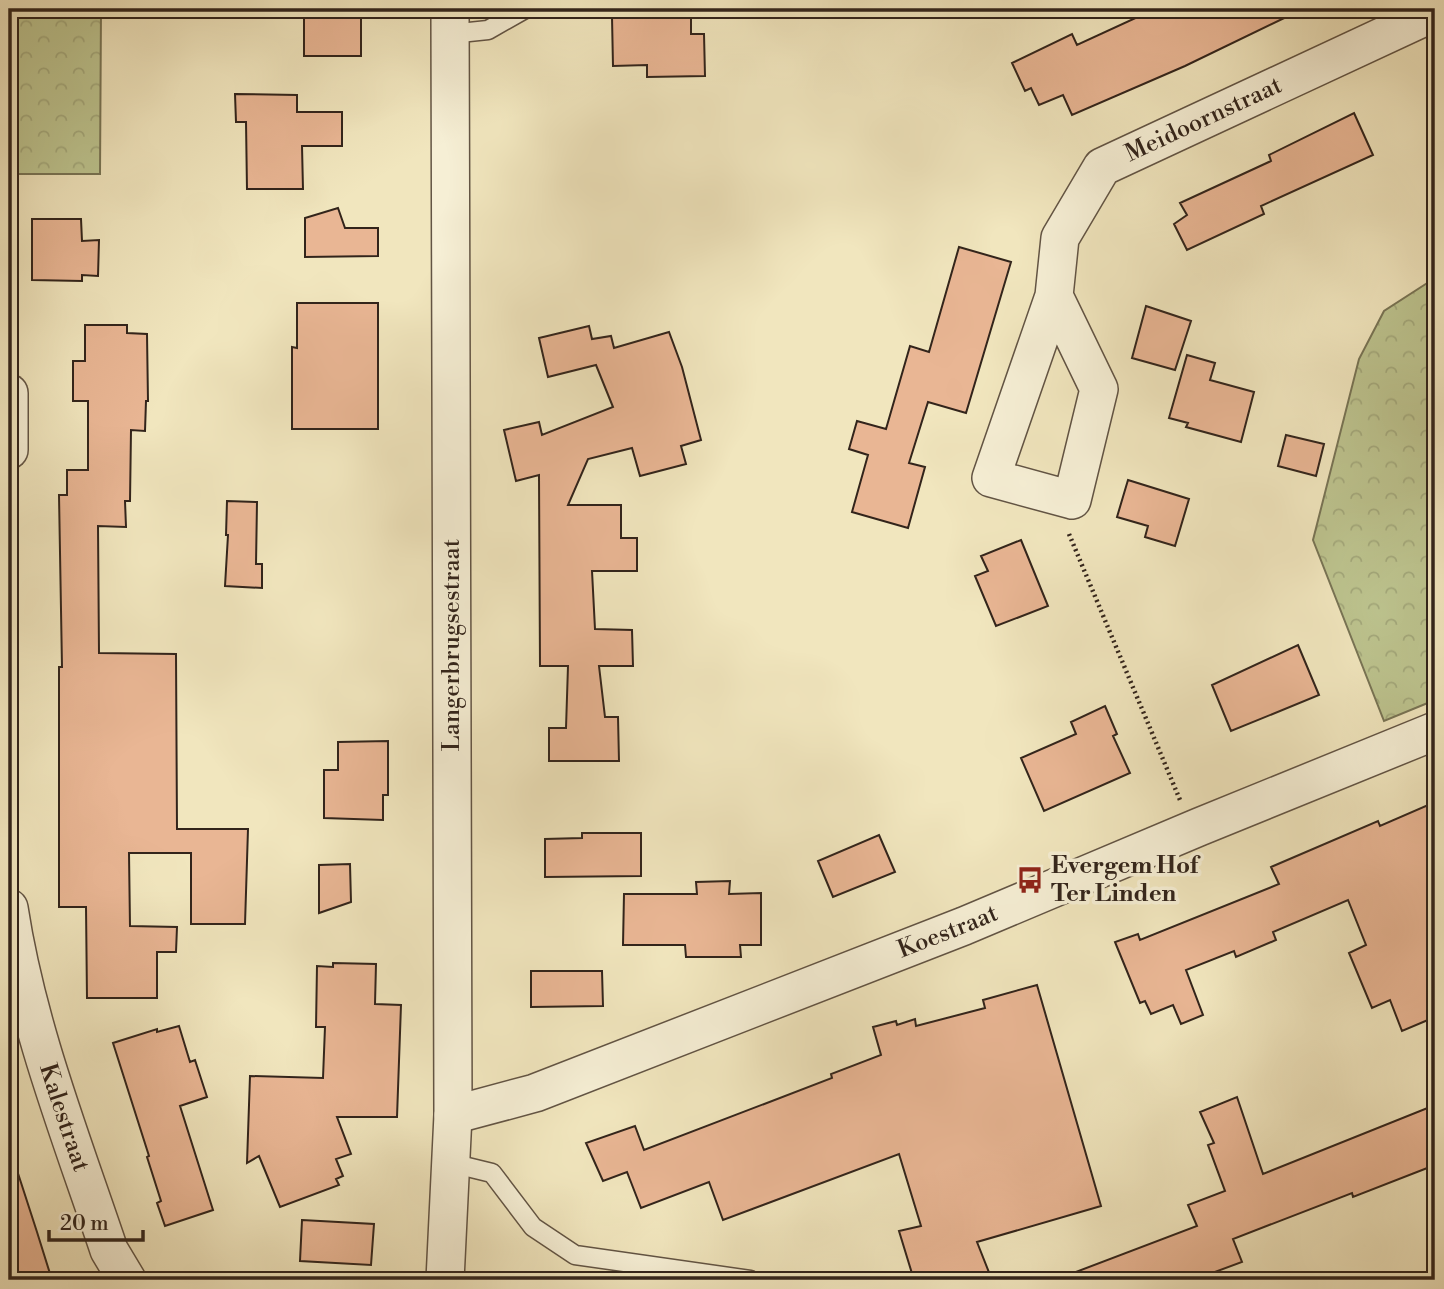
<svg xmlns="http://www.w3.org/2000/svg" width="1444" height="1289" font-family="'Libre Bodoni',serif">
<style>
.park{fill:url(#park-crowns);stroke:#787455;stroke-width:2}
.building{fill:#e9b694;stroke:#32241b;stroke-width:2}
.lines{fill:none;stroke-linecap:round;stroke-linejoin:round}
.lane-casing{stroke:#625444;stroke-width:21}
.street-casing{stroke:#625444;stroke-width:40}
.path{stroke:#32241b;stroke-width:4.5;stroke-dasharray:2 3.5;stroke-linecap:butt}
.lane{stroke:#f6efd5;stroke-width:18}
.street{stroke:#f6efd5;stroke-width:37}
.labels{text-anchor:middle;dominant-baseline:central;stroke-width:7;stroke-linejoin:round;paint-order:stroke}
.street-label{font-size:24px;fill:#32241b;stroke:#f6efd5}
.poi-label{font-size:24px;font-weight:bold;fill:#32241b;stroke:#f6efd5;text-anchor:start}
</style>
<defs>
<pattern id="park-crowns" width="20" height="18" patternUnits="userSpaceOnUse" patternTransform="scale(1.75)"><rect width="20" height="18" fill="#bdc48f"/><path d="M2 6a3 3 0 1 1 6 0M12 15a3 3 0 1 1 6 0" fill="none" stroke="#a3a87b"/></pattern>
</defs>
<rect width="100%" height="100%" fill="#f1e6be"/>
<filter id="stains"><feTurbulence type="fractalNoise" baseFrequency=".00286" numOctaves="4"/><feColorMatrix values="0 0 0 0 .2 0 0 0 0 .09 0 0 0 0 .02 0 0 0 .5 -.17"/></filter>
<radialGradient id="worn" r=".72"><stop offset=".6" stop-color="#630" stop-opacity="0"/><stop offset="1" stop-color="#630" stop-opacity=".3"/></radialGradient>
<!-- park -->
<path class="park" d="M9,9H101L100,174H9Z
M1435,278V700L1384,721L1313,540L1359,359L1384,311Z"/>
<!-- building -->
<path class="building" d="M324,9H361V56H304V15H324Z
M1155,9H1303L1185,66L1072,115L1063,95L1039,105L1031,88L1025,91L1012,63L1072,34L1077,45Z
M691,16V34H704L705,76L647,77V65L613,66L612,17Z
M235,94L297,95V112H342V146H302L303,189H247L246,122H236Z
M1354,113L1373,155L1261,206L1264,214L1187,250L1174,224L1187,215L1180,203L1271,161L1269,155Z
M338,208L345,228H378V256L305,257V218Z
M32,219H81L82,241L99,240L98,276L82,275V281L32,280Z
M959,247L1011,262L966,413L928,402L909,463L925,467L908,528L852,512L868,455L849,449L857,421L886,429L910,346L929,352Z
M297,303H378V429H292V347L297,348Z
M1146,306L1191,321L1175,370L1132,358Z
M85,325H127V333L147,334L148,401H146L145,431L131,430L130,501H125L126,527L98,526L99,653L176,654L177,829H248L245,924H191V853H129L130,926L177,927L176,952H157V998H87L86,907H59V667H62L59,495H67V470H88V401H73V361H85Z
M589,326L592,339L611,336L614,348L669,332L682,367L701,440L681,446L686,464L640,476L632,448L588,459L568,505H621V538H637V571H592L595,629L632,630L633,666H599L605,717H618L619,761H549V728H566L568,666H540L539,475L516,481L504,430L539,422L542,435L613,407L596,365L548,377L539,338Z
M1187,355L1215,363L1210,380L1254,392L1241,442L1186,427L1188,423L1169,418Z
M1286,435L1324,444L1316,476L1278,466Z
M1128,480L1189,499L1175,546L1145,537L1148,526L1117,517Z
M227,501L257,502L256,564H262V588L225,586L228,535H226Z
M1021,540L1048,606L996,626L975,576L988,571L981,556Z
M1298,645L1319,695L1231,731L1212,685Z
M1105,706L1117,734L1113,736L1130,773L1044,811L1021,758L1076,734L1071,722Z
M388,741V795H383V820L324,818V770H338V742Z
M1435,802V1017L1402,1031L1390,1000L1372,1008L1349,953L1366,945L1348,900L1273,932L1276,940L1236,957L1234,951L1186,970L1203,1015L1181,1024L1173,1005L1151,1014L1145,1001L1140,1003L1115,942L1138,934L1140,940L1279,884L1271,867L1378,821L1380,826Z
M582,833H641V876L545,877V839L582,838Z
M879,835L895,872L833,897L818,861Z
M350,864L351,902L319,913V865Z
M730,881L729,894L761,893V945H740L741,957H686L685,945H623L624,894H697L696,882Z
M333,963L376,964L375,1004L401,1005L397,1117H337L351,1154L336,1159L343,1176L336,1179L339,1185L280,1207L259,1156L247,1163L250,1076L323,1078L325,1027H316L317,966L333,967Z
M531,971H602L603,1006L531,1007Z
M1037,985L1101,1206L977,1242L992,1280H947L945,1273L914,1280L899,1231L921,1226L899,1154L723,1220L709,1182L641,1208L627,1172L603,1181L586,1143L635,1126L644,1150L832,1078L831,1074L881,1055L873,1027L896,1021L897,1025L915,1019L916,1026L985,1008L983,1000Z
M179,1026L190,1062L195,1060L207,1097L180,1106L213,1210L165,1226L157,1203L161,1201L147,1157L149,1156L113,1043L157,1029V1032Z
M1237,1097L1263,1174L1435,1105V1165L1353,1197L1352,1193L1233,1239L1242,1262L1193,1280H1060V1278L1197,1226L1188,1205L1225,1191L1208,1145L1214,1143L1200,1112Z
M14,1161L37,1232L52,1280H9V1162Z
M302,1220L374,1224L371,1265L300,1261Z"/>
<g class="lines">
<defs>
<path id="lane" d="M450,34L488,30L525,9
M451,1163L492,1173L533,1227L575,1255L750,1280"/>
<g id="street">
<path id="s1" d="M1054,296L1099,389L1072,500L991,478L1054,296L1060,238L1102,167L1435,12"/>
<path d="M9,393V450"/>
<path id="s2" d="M9,908C27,1026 71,1137 109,1250L127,1280"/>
<path id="s3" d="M453,1115L535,1093L964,926L1199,827L1435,731"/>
<path d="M445,1280L453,1115L450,9"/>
</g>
</defs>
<!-- lane casing -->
<use href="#lane" class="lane-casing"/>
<!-- street casing -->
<use href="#street" class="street-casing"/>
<!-- path -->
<path class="path" d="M1069,534L1180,800"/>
<!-- lane -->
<use href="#lane" class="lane"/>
<!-- street -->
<use href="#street" class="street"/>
</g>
<!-- icons -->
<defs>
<symbol id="bus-bare" viewBox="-9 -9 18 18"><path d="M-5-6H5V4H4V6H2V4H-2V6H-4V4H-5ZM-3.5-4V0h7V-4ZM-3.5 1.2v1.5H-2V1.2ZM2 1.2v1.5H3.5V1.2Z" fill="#8f2418" stroke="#f6efd5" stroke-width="2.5" paint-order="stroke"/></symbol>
</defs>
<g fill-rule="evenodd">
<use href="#bus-bare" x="1011" y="861" width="38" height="38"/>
</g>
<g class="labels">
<!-- street labels -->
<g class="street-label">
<text stroke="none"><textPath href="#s1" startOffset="747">Meidoornstraat</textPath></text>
<text transform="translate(452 645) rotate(-90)">Langerbrugsestraat</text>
<text stroke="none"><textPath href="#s3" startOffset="528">Koestraat</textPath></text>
<text stroke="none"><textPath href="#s2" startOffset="217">Kalestraat</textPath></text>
</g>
<!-- poi labels -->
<g class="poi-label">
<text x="1051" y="866">Evergem Hof<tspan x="1051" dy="28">Ter Linden</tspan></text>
</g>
</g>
<!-- margin -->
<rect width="1444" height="1289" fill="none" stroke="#f1e6be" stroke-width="35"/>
<rect x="10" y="10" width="1423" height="1268" fill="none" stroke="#32241b" stroke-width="3.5"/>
<rect x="18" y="18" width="1409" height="1254" fill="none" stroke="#32241b" stroke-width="2"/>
<!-- scale -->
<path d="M49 1230v10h94v-10" fill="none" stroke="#32241b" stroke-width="3.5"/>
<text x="60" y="1230" font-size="21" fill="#32241b" stroke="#f6efd5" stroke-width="5" paint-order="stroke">20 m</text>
<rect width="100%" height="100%" filter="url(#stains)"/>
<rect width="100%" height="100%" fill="url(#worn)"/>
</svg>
